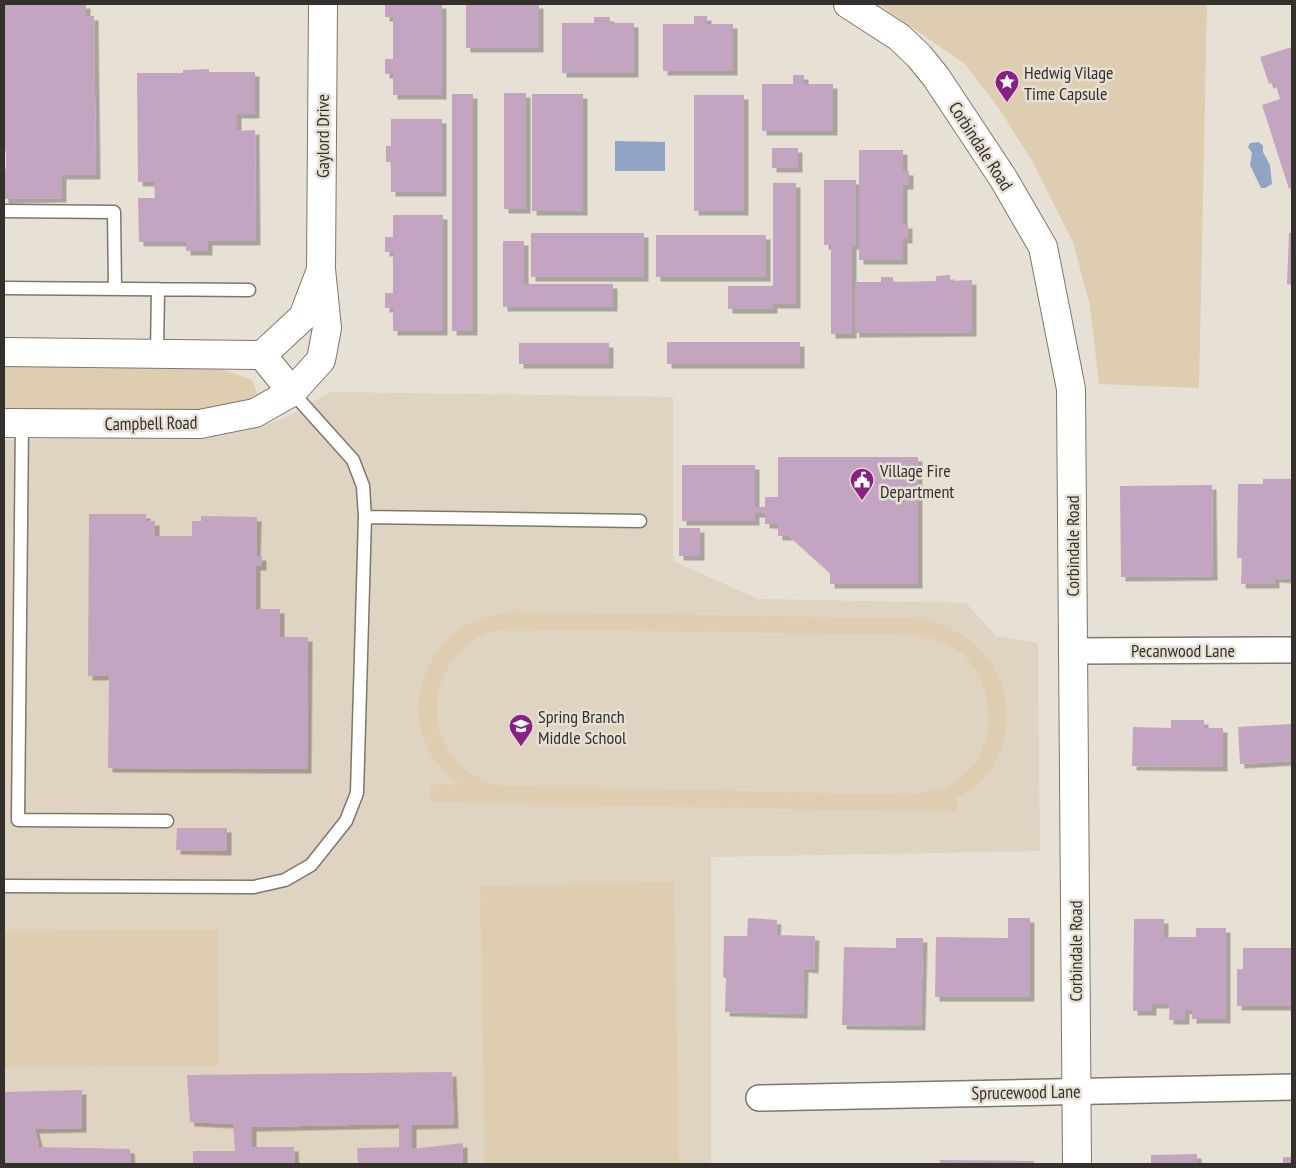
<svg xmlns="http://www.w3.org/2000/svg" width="1296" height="1168" font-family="'PT Sans Narrow',sans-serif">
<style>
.built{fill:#dfd3c1}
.green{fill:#decdb1;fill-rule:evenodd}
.water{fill:#90a4c5}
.building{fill:#c3a5c2;filter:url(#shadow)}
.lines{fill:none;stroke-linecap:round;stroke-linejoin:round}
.service-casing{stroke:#7d776c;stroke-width:15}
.minor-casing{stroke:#7d776c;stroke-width:28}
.tertiary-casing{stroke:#7d776c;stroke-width:30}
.service{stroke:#fff;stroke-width:12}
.minor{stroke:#fff;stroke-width:25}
.tertiary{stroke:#fff;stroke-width:28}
.labels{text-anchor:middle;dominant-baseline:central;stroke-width:5;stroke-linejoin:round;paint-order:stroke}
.poi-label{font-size:18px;fill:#34312c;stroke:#e7e0d4;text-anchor:start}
.street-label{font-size:18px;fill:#34312c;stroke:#e7e0d4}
</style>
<defs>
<filter id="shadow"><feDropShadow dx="4.5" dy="4.5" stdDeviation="0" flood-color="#0004"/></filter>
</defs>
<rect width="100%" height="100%" fill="#e7e0d4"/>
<!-- built -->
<path class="built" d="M331,392L673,397V561L758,599L966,603L996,636L1038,643L1040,851L711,857V1164H4V441L246,430L281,420Z"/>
<!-- green -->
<path class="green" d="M878,4H1207L1199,388L1099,384L1090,306L1073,242L1032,161L998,107L965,64Z
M192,364L228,371L252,380L257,392L252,399L231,409L192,415L4,411V365Z
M512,612L924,619C940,625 956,629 969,640C1012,672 1019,736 985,777C978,786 967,792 957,797V812L431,802V785L458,784C442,771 426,753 421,732C411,693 432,642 468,624C482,617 497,613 512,612ZM515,629L880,634C906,635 937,634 958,650C994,679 1000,740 967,773C951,789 927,793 907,795L504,786C424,774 413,668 485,634C493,629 505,629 515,629Z
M674,882L679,1164H485L480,886Z
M218,930L219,1066L4,1067V931Z"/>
<!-- water -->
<path class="water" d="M615,141L665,142V171H615Z
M1259,142L1263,146V152L1270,165L1272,184L1265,188H1261L1250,165L1252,153L1248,147L1250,143Z"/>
<!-- building -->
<path class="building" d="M86,4V16H94L96,175H62V198L4,199V169H6V151H4V5Z
M385,4H442V95H393V74H385V59H393V17H385Z
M466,4H539V48H466Z
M694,16H707V24H733V71H663V24H694Z
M594,17H610V23H634V73H562V23H594Z
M1292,47V188L1289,189L1262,105L1280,99L1275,82L1269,84L1260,57Z
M209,69V72H255V114H237V131L255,130L256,241H208V251H186V242H139L138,198H155L154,182H138L137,73H183V70Z
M793,75H804V84H833V131H762V84H793Z
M504,93H526V209H504Z
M452,94H473V331H452Z
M532,94H583V211H532Z
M694,95H744V211H694Z
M391,119H442V192H391V162H386V146H391Z
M772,148H798V168H772Z
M859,150H903V171H909V185H903V224H908V239H903V260H859Z
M824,180H856V245H852V334H831V245H824Z
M773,183H796V304H773V309H728V286H773Z
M393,215H443V331H393V308H385V293H393V252H385V237H393Z
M531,233H644V277H531Z
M1289,233H1292V285L1287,284Z
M656,235H766V277H656Z
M503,241H524V284H613V307H503Z
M950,275V281L972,280V332L855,333V282H881V277H893V282L936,281V276Z
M667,342H800V364H667Z
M519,343H609V364H519Z
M778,457H918V584H830V573L789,536H778V524H765V513H755V521H682V465H755V507H765V497H778Z
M1263,479H1292V579L1275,578V584H1241L1242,558H1237L1238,484H1263Z
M1212,485L1213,576L1121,577L1120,486Z
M89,514H146V521H155V536H192V521H201V516L257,517L256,556H262V566H256V609H280V637H308L307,769L108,768L109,676H88Z
M679,528H700V556H679Z
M1171,720H1204V728H1223V767L1132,766L1133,727L1171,728Z
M1292,724V761L1240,764L1238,727Z
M177,828H227V851L176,850Z
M748,918L777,920L776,935L815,936L814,969L804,968L803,1014L725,1012L726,978L723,977L724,936H747Z
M1008,918H1030V997H935L936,937L1008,938Z
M1134,919H1164V937H1196V928H1226V1019H1192V1010H1185V1020H1169L1170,1004H1152V1011H1133Z
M896,938H923L921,1026L842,1025L844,947L896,948Z
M1243,948H1292V1006H1237V969H1243Z
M452,1072L454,1124L412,1125V1149L463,1143V1164H358L357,1148L399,1147V1124L252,1127V1147H294L295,1164H193V1151H235L233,1124L190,1122L187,1075Z
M82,1090V1128L35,1129L39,1147L130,1149L131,1164H4V1092Z
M1197,1154V1164H1151V1155Z
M1283,1157H1292V1164H1283Z
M940,1160L1034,1161V1164H940Z"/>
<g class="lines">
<defs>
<path id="service" d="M4,211L114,212L115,289
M4,288L249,290
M157,354L158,289
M22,423L18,820L167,821
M365,517L640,521
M4,886L254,887L285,880L311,865L346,821L357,793L365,517L363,486L353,460L292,392"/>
<path id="minor" d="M1073,651L1292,650
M759,1098L1292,1087"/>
<path id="tertiary" d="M848,4L899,37L919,56L936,77L1003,178L1043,247L1071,389L1077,1164
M4,352L262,355
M262,355L303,317L319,275
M262,355L292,392
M4,423L200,424L255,413L292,392L321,360L327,328L321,269L323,4"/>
</defs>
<!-- service casing -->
<use href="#service" class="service-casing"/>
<!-- minor casing -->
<use href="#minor" class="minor-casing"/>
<!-- tertiary casing -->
<use href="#tertiary" class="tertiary-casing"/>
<!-- service -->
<use href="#service" class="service"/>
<!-- minor -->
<use href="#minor" class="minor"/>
<!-- tertiary -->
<use href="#tertiary" class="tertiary"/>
</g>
<!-- icons -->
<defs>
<symbol id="sight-pin" viewBox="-11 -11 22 30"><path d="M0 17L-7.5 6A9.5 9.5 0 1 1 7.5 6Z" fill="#891f85" stroke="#e7e0d4"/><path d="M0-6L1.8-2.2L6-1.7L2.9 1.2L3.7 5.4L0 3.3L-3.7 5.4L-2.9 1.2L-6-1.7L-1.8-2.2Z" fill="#fff"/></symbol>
<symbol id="civic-pin" viewBox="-11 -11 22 30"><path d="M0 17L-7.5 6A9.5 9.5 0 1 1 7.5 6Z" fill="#891f85" stroke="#e7e0d4"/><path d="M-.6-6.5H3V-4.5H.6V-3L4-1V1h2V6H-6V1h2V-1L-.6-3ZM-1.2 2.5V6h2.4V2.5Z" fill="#fff"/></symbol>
<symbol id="school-pin" viewBox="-11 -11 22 30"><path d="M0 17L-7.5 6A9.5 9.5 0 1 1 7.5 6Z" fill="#891f85" stroke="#e7e0d4"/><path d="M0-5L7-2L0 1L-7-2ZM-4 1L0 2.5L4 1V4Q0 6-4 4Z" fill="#fff"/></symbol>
</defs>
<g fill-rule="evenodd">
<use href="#sight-pin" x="993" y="68" width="28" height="38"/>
<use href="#civic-pin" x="848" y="466" width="28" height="38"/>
<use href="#school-pin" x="507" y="712" width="28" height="38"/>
</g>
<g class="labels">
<!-- poi labels -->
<g class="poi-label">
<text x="1024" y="72">Hedwig Vilage<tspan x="1024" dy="21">Time Capsule</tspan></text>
<text x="880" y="470">Village Fire<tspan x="880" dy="21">Department</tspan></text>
<text x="538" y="716">Spring Branch<tspan x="538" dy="21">Middle School</tspan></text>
</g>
<!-- street labels -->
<g class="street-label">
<text transform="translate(322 136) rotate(-90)">Gaylord Drive</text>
<text transform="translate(981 146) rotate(57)">Corbindale Road</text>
<text transform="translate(151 423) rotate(-1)">Campbell Road</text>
<text transform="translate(1072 546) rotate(-90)">Corbindale Road</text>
<text x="1183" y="650">Pecanwood Lane</text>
<text transform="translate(1075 951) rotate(-90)">Corbindale Road</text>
<text transform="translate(1026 1092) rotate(-1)">Sprucewood Lane</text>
</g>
</g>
<!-- border -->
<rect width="1296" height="1168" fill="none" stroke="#34312c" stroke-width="10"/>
</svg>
